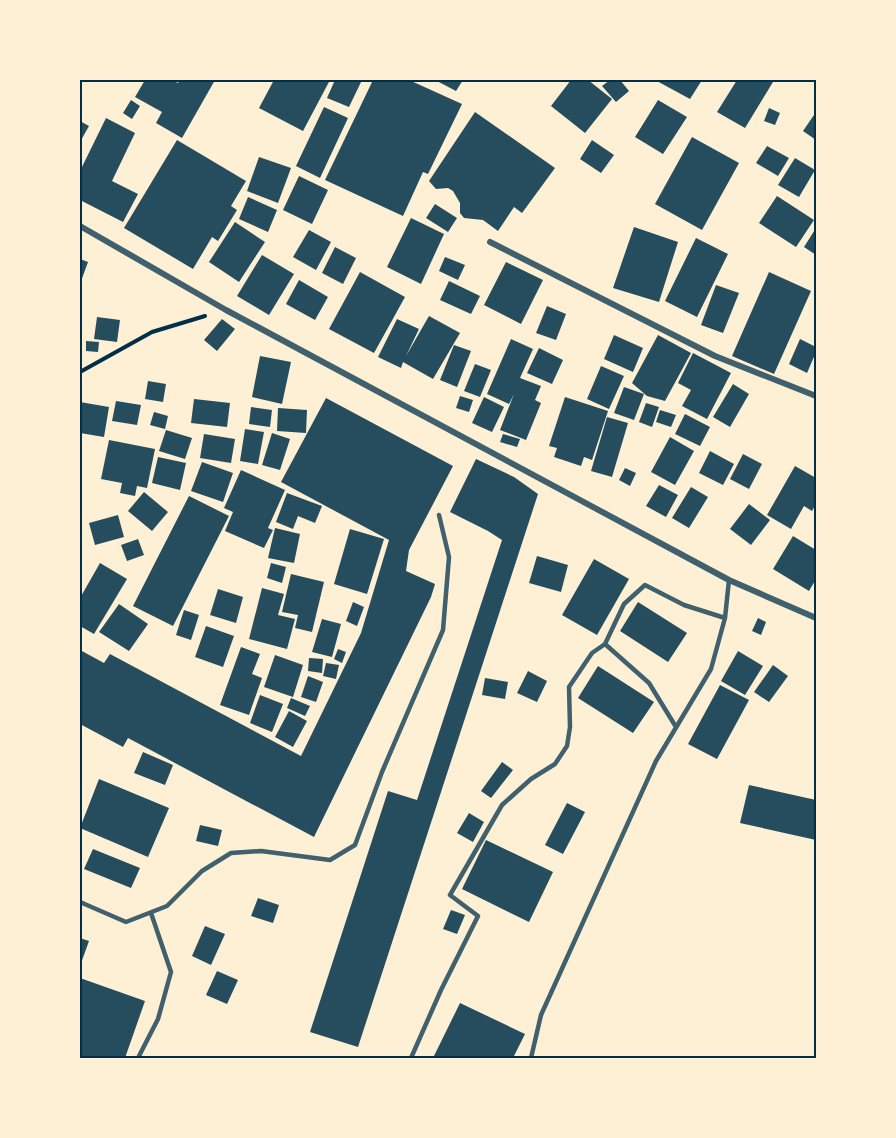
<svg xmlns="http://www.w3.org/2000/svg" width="896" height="1138" font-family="'Noto Serif',serif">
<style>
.building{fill:#264d5e}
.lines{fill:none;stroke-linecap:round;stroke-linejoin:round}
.path{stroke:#003049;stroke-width:4}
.service{stroke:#3f606c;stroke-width:4.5}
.minor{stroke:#3f606c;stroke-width:6}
.neatline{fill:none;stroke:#003049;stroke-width:2}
</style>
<rect width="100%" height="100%" fill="#fdf0d5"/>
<!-- building -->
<path class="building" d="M145,80H172L178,83L180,80H215L182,138L156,123L162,112L135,97Z
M274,80H330L303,131L259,108Z
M335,80H362L349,107L327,98Z
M373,80H409L462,104L428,174L423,172L403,216L325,180Z
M435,80H463L456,91Z
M571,80H588L612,99L585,133L551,106Z
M610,80H620L629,91L616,102L602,86Z
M655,80H702L690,99Z
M737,80H769L773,82L745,128L717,112Z
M131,100L140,106L132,119L123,113Z
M658,100L687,117L663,154L635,137Z
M324,107L348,118L320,178L296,166Z
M769,108L780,113L775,125L764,121Z
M475,112L555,168L522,213L514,207L498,231L483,220L464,218L460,213V203L453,191L448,188L436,189L429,181Z
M816,112V140L803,131Z
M106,118L135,133L112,181L138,194L123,222L80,200V171Z
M80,121L89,126L80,142Z
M692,137L739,163L702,230L655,204Z
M177,140L246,181L231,206L237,210L218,241L212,237L193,269L124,228Z
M592,140L614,155L601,173L580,159Z
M767,146L789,158L778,176L756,163Z
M259,157L291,168L278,203L247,191Z
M795,158L815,170L799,197L778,185Z
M299,176L328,190L312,224L283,210Z
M777,196L814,220L796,247L759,223Z
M248,197L277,210L268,232L239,219Z
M435,204L457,218L448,232L426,218Z
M411,218L444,234L421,284L387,267Z
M235,222L265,242L239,282L209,262Z
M634,227L678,242L659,302L613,288Z
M816,228V255L804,247Z
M309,230L331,242L316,270L293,257Z
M696,238L728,254L697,317L665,301Z
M335,247L356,258L343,284L322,273Z
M262,255L294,274L269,315L237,296Z
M445,257L465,265L458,280L439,271Z
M80,259L88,262L80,284Z
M506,262L543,280L521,324L484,305Z
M360,272L405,297L374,353L329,329Z
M769,272L811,291L774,374L732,356Z
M299,280L328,297L315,320L286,304Z
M449,281L480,296L471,314L440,300Z
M716,285L739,293L723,333L701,325Z
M547,306L566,314L556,340L536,333Z
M429,316L460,333L433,379L403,362L401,368L378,357L397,319L419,329L406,356Z
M97,317L120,320L117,342L94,339Z
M222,319L235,329L217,351L204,340Z
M614,335L643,348L633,372L604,359Z
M658,335L691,353L665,401L647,396L632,383Z
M511,339L533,349L520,378L541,386L535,400L541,403L526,440L500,430L514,394L509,404L487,394Z
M800,339L816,347V352L807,373L789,364Z
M86,341L99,342L98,352L86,351Z
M454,345L471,351L457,387L440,380Z
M539,348L563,360L552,384L527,373Z
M693,353L731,373L707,419L682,406L691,390L678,383Z
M260,356L291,362L282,404L252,397Z
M475,364L491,370L480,397L464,391Z
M601,366L624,376L609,409L587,399Z
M148,381L166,384L163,402L145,399Z
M733,384L749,394L730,427L713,417Z
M624,387L644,394L634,420L614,413Z
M460,396L473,400L469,412L456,408Z
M484,397L504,407L492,432L472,423Z
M565,397L608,411L592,460L584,457L581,466L554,457L557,448L549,446Z
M326,398L453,466L409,550L406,571L435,584L431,597L314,837L128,738L123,747L80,724V650L104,663L110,654L301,756L361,633L389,540L281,482Z
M194,399L230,403L227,427L191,423Z
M116,401L141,405L137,425L112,421Z
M80,402L109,407L104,437L80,433Z
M646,403L659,407L652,427L639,422Z
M251,407L272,410L270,427L249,424Z
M278,408L307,410L306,433L277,431Z
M660,410L676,415L671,427L656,422Z
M154,412L168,416L165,429L150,425Z
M685,414L710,427L700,446L675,434Z
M607,417L628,423L612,477L591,471Z
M245,429L264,432L258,464L240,461Z
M166,430L192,438L185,459L159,451Z
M272,433L290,439L280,470L262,465Z
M204,434L235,439L231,463L200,458Z
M503,434L520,439L517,447L500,442Z
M670,437L694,451L675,485L651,472Z
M109,440L155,449L147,488L137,486L135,496L120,493L122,483L101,479Z
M710,451L734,464L723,485L699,473Z
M743,454L762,464L749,489L730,479Z
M158,457L186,463L180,490L152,483Z
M476,459L514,477L538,494L358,1047L310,1032L388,791L417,800L502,540L488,531L450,512Z
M202,462L233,473L223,502L191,491Z
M795,466L816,478V504L812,511L804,506L791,529L767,515Z
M625,468L636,473L630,486L619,480Z
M241,470L285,490L268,528L273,530L264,548L225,531L233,512L224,508Z
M659,485L678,495L666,517L646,506Z
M691,487L708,497L689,528L672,518Z
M144,492L168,512L152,531L128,511Z
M287,493L322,506L315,523L298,516L293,529L276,522Z
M189,496L229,516L173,626L133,606Z
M749,504L770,520L751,545L730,529Z
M118,515L124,537L95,545L89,523Z
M275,528L300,534L294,563L268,558Z
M350,529L384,539L367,594L334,584Z
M793,536L816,550V579L809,591L773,569Z
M138,539L144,555L127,561L121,545Z
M537,556L568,565L561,592L529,583Z
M594,559L629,579L597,635L562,615Z
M100,563L127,579L94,634L80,626V598Z
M271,563L286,567L282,583L267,578Z
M291,574L324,582L312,632L295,628L298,615L282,612Z
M262,588L284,594L278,615L295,619L287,649L249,639Z
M218,589L243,597L236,623L210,615Z
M353,602L364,607L357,626L346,621Z
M638,602L687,633L668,662L620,631Z
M119,604L148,624L129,651L99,632Z
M184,610L199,615L191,640L176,635Z
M758,618L766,622L761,635L752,631Z
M322,619L341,624L332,657L312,652Z
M206,626L234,636L223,667L195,657Z
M241,647L260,654L252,674L262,678L249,715L220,705Z
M338,649L346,652L342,663L334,659Z
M738,651L763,666L745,695L721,681Z
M275,655L303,665L293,697L264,687Z
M309,658L323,659L322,673L308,671Z
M326,663L339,665L336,679L323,676Z
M773,665L788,676L769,702L754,692Z
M598,666L654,702L633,733L578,698Z
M528,671L547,681L537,702L517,693Z
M308,676L323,682L316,702L301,697Z
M485,678L508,682L505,699L482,695Z
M720,685L749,700L717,759L688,744Z
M260,695L283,704L272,732L250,723Z
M291,698L310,706L305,716L287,708Z
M289,711L307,721L293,747L275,737Z
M143,752L173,765L165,785L134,773Z
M502,762L513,770L491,798L481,791Z
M99,779L169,808L148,857L80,828Z
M749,785L816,800V840L740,823Z
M567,803L585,812L563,854L545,845Z
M469,813L484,822L473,842L457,833Z
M200,825L222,830L218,846L196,841Z
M486,840L553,872L529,922L462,889Z
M93,849L140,868L131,888L84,869Z
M258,898L279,905L273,923L251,916Z
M451,910L465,915L457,934L443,929Z
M205,926L225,934L211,965L192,956Z
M80,938L89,941L80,966Z
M217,971L238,980L227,1004L206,995Z
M80,978L145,1001L125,1058H80Z
M460,1003L525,1034L513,1058H433Z"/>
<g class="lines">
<!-- path -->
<path class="path" d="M80,372L152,332L205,316"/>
<!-- service -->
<path class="service" d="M605,644L649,683L676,727
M80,902L126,922L167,906L202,871L231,853L261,851L330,860L355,845L382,772L443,630L449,557L439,515
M138,1058L158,1019L171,972L151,913
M411,1058L441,990L478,916L450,895L502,805L531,779L555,764L567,746L570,727L569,687L592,653L605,644L624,604L645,585L684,605L725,618
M531,1058L541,1015L656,761L711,669L725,618L729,580"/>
<!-- minor -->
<path class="minor" d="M80,226L226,310L729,580L816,618
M490,242L715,356L816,396"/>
</g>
<!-- border -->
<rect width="896" height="1138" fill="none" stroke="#fdf0d5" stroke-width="162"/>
<rect x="81" y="81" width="734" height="976" class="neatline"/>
</svg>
